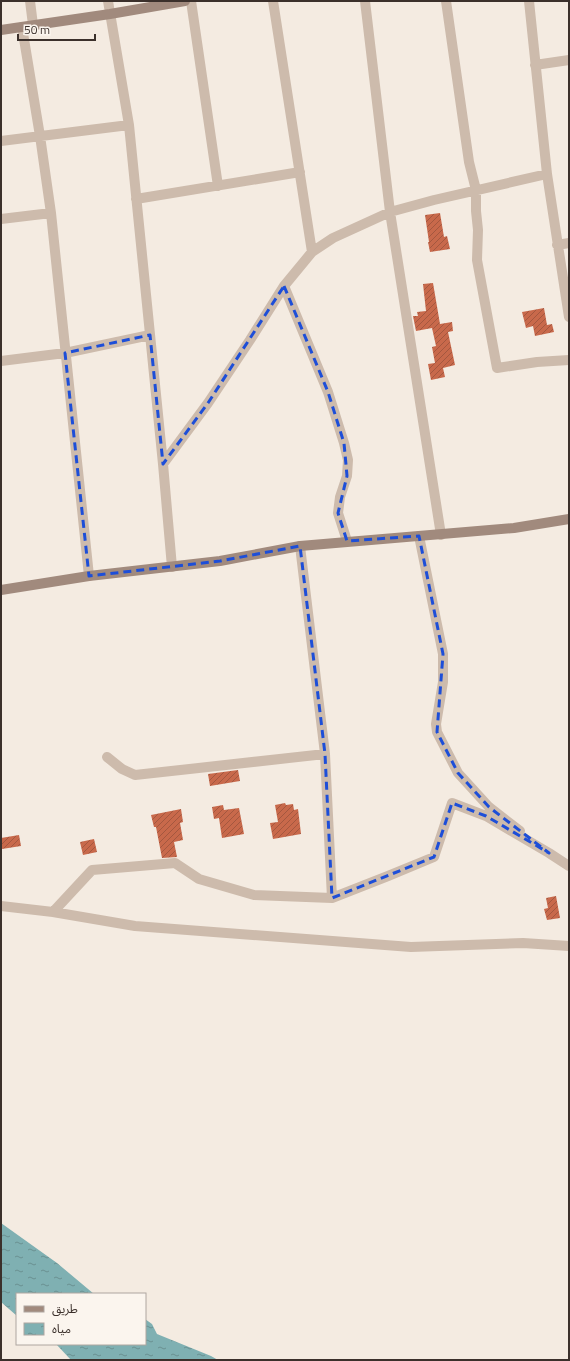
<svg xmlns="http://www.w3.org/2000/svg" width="570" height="1361" font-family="'Titillium Web','Noto Sans Arabic',sans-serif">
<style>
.water{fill:url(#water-ripples)}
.building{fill:url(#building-hatch)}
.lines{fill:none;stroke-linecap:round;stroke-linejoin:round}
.street{stroke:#cdbbac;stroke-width:10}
.secondary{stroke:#a18a7d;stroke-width:10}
.marked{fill:none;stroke:#1d4ed8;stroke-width:3;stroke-dasharray:8 5;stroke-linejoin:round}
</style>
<defs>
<pattern id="water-ripples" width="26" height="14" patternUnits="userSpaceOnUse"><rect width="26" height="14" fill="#7fb0b2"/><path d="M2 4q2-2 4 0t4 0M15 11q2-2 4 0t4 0" fill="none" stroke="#699091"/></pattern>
<pattern id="building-hatch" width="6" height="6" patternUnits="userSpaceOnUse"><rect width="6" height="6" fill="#c8694b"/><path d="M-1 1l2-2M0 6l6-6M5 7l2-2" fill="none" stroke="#a4573f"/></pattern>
</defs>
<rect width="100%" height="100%" fill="#f4ebe1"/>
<!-- water -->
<path class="water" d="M1,1223L57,1263L94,1294H17V1316L1,1302Z
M145,1319L152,1324L157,1334L211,1356L218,1360H71L56,1344H145Z"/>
<!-- building -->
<path class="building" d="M440,213L444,237L447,236L450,249L430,252L428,242H429L425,215Z
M433,283L440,324L452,322L453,331L448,332L455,365L443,368L445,377L431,380L428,364L435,363L432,347L436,346L432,328L416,331L413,316H418L417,312L426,311L423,284Z
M544,308L547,325L552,324L554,332L535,336L533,326L526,328L522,312Z
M238,770L240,781L210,786L208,774Z
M285,803L286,805L293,804L294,810L298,809L301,834L273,839L270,823L278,822L275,805Z
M223,805L224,810L239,808L244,834L222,838L219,818L214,819L212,807Z
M181,809L183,822L180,823L183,840L174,842L177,857L162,858L156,827H154L151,815Z
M19,835L21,846L2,849L1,838Z
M94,839L97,852L83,855L80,842Z
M556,896L560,918L547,920L544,909L548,908L546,898Z"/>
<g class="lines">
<!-- street -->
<path class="street" d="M30,1L33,25
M108,1L129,125L163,464L172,567
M191,1L218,186
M273,1L312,252
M365,1L390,212L441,535
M446,1L469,162L476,190V211L478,230L477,260L497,368L537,362L569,360
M529,1L547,174L569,317
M22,27L40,136L51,213L89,576
M535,65L569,60
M1,141L129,125
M136,199L300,172
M1,219L51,213
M557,245L569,243
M284,286L328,392L344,443L348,460L347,476L340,497L338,513L347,541
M1,361L65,353L150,335
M163,464L208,403L250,340L284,286L312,252L333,238L390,212L434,200L547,174
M419,536L443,654V682L436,724L437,732L458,773L489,807L520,831
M300,546L325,754L332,898
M107,757L122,769L135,775L325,754
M1,906L53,912L135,926L411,947L523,943L569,946
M53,912L92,870L175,863L199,879L254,895L332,898L388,876L434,857L452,803L486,816L549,853L569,866"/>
<!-- secondary -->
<path class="secondary" d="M1,30L110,14L185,1
M1,590L89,576L220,561L300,546L514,528L569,519"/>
</g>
<!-- marked area -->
<path class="marked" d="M284,286L328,392L344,443L347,476L338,513L347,541L419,536L443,654L437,732L458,773L489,807L549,853L486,816L452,803L434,857L332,898L325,754L300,546L220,561L89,576L65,353L150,335L163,464L208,403Z"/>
<!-- border -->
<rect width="570" height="1361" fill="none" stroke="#3b302b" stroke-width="4"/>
<!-- legend -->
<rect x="16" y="1293" width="130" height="52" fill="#fbf5ee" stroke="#aea6a0"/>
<rect x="24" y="1306" width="20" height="6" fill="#a18a7d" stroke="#aea6a0"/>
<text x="52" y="1313" font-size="12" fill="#3b302b">طريق</text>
<rect x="24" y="1323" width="20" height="12" fill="url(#water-ripples)" stroke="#aea6a0"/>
<text x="52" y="1333" font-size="12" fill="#3b302b">مياه</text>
<!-- scale -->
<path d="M18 34v6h77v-6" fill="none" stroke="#3b302b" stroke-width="2"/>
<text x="24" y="34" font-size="12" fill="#3b302b" stroke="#fbf5ee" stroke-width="3" paint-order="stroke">50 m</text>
</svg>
